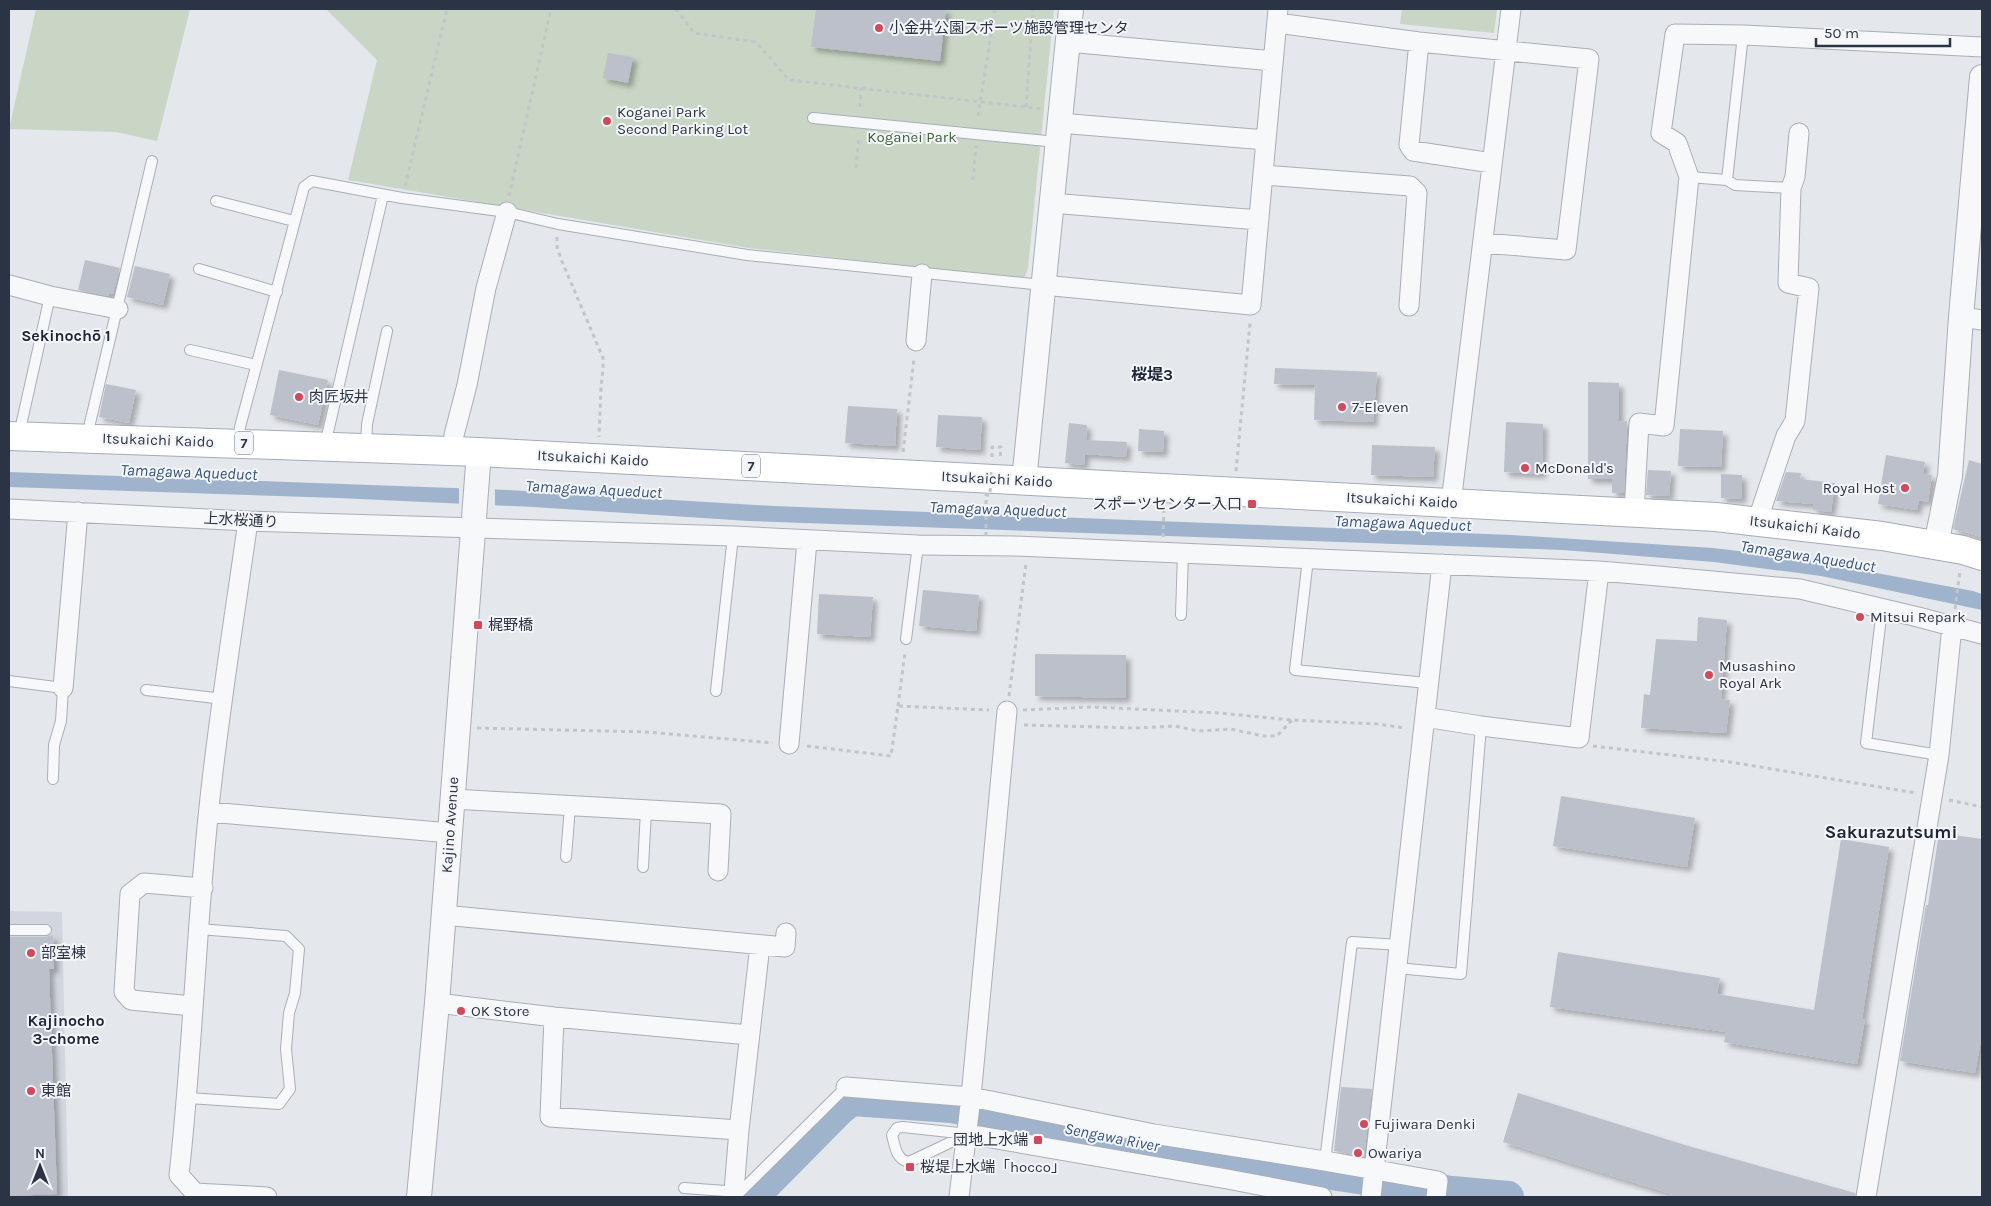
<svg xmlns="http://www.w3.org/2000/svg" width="1991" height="1206" font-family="Karla,'Noto Sans JP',sans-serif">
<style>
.built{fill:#d2d6de}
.green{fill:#c9d6c5}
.water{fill:#9fb4cc}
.pier{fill:#e4e7ec}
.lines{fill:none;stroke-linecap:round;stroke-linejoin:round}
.river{stroke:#9fb4cc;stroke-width:32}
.building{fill:#bbc0ca;filter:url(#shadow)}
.service-casing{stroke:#a9aeb7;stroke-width:12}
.minor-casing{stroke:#a9aeb7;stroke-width:21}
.tertiary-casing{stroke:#a9aeb7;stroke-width:26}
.primary-casing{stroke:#a3abb8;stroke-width:30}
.path{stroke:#c2c5cb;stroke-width:3;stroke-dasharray:4 4;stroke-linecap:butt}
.service{stroke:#f7f8fa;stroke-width:10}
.minor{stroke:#f7f8fa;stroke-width:19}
.tertiary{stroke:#f7f8fa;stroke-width:24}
.primary{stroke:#fff;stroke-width:28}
.path-bridge{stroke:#c2c5cb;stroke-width:3;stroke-dasharray:4 4;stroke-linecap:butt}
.poi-dot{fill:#d1495b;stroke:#f4f6f9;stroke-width:2}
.labels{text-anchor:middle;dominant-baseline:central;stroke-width:4;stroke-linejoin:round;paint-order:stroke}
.shield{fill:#f4f6f9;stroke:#676e7b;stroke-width:1}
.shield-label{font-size:14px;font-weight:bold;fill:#2b3445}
.poi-label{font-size:15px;fill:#2b3445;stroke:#f4f6f9;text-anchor:start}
.park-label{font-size:15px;fill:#3f6138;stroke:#f4f6f9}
.street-label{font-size:15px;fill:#2b3445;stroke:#f4f6f9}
.neighbourhood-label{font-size:16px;font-weight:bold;fill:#1d2536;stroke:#f4f6f9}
.water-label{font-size:16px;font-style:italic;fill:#34527a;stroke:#f4f6f9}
.quarter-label{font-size:18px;font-weight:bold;fill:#1d2536;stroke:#f4f6f9}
</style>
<defs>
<filter id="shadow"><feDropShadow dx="4.5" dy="4.5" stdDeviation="2.5" flood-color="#0004"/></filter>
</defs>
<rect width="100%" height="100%" fill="#e4e7ec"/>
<!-- built -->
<path class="built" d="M9,911L62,912L68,1197H9Z"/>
<!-- green -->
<path class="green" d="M36,9H190L157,141L116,132L9,129Z
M326,9H1054L1028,268L1024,279L749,248L348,180L377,60Z
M1402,9H1497L1494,33L1400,24Z"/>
<!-- water -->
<path class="water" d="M9,472L508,490L774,506L1512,535L1713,548L1796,558L1973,591L1982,594V610L1821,576L1714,562L1563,550L749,521L533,507L338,498L9,487Z"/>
<!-- pier -->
<path class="pier" d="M459,486L495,487V508L459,506Z"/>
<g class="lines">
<!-- river -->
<path class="river" d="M753,1197L840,1109L852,1100L951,1107L1232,1159L1452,1192L1508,1197"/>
</g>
<!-- building -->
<path class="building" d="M816,9H946L940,61L811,47Z
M608,53L633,57L628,83L603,78Z
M85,260L120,268L113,294L109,293L108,296L78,290Z
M135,266L170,274L163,305L127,297Z
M1275,368L1377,372L1373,422L1314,420L1315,385L1274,384Z
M279,370L328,380L318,425L270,415Z
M1588,382L1619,383V422L1627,421L1624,493H1612V479H1588Z
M106,384L136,390L129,423L99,417Z
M848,406L897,409L895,446L845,443Z
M938,415L982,417L980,450L936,447Z
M1506,422L1543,424L1542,474L1504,472Z
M1069,423L1087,425L1086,440L1127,442L1126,457L1085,454L1084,465L1065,463Z
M1139,429L1164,431L1163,452L1138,451Z
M1680,429L1723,431L1721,467L1678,466Z
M1372,445L1435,447L1433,477L1371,475Z
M1886,455L1925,462L1923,474L1932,475L1928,502L1919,500L1917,510L1878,504Z
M1969,460L1982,464V537L1953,529Z
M1648,470L1671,471L1669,496L1646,495Z
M1786,472L1801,473L1800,479L1835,483L1831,512L1813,510V504L1776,501Z
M1721,474L1742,475V499L1721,498Z
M923,590L979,595L976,631L919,626Z
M819,594L873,597L870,637L817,634Z
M1698,617L1727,620L1721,699L1730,700L1726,733L1641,728L1644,694L1650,695L1656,639L1697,641Z
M1035,654L1126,655V698L1035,696Z
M1561,796L1695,818L1687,867L1553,846Z
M1939,833L1982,839V1046L1980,1045L1975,1073L1900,1061L1926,905H1928Z
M1841,839L1889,847L1862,1019H1865L1857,1064L1724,1042L1726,1032L1550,1007L1558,952L1720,978L1717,994L1814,1010Z
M53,935L54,969H49L57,1194L9,1196V937H46Z
M1341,1087L1372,1089L1364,1157L1334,1151Z
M1518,1093L1685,1145L1855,1193V1197H1670L1671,1194L1503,1142Z"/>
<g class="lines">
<defs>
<path id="service" d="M813,118L1057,142
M1689,177L1727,180L1735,185L1791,188
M1727,180L1743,35
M216,201L294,221
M199,269L277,292
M190,350L256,365
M21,435L22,421L50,296
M89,437L90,423L152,161
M239,443L240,427L304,187L312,181L402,198L507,212L558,224L747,255L1043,285
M327,445L328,432L383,195
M366,447L367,424L387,331
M1308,559L1295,670L1427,683
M1882,609L1866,743L1939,755
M1181,615L1183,553
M906,639L918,545
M9,681L63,688L61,721L54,745L53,779
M146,690L224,699
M716,691L733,536
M566,857L570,806
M643,867L646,811
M9,930H46
M1397,968L1461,974L1481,726
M188,1098L279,1104L290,1089L286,1049L289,1013L295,993L299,949L286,936L199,929
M903,1127L968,1134L909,1162C896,1160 895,1146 892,1135L897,1128Z
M1325,1161L1352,942L1400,945
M684,1188L740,1192L846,1087"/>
<path id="minor" d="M1277,23L1419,42L1589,59L1566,250L1484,243
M1068,42L1273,61
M1419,42L1409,145L1413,151L1492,163
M1059,123L1266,140
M1263,175L1410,186L1417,193L1409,306
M1051,203L1259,220
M9,285L50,296L118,309
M1043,285L1251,305L1278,9
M1961,317L1982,320
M916,341L922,274
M454,452V435L467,385L486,288L507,212
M1451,503L1511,9
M9,509L248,521L733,536L918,545L1014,546L1599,571L1658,576L1800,589L1918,617L1982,634
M1634,513L1639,423L1664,426L1689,177L1677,143L1661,133L1675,34L1743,35L1982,47
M248,521C235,613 220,706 210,798C196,924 193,1050 179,1175L195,1193L267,1197
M1757,522L1786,436L1795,421L1809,288L1788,283L1791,188L1795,177L1799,133
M63,688L78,512
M1425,717L1481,726L1579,738L1599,571
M789,744L807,541
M452,799L721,814L718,871
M209,812L450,833
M443,915L785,947L786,933
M437,1003L554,1017L749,1035
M192,1006L131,1000L124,992L130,894L144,883L203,888
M554,1017L550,1117L739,1130L760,945
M846,1087L971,1097L1154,1134L1325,1161L1438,1181L1436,1197
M968,1134L1227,1179L1322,1197
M734,1191L739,1130
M959,1197L971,1097L1007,711
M1371,1197L1442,564
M1866,1197L1939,755L1952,626"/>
<path id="tertiary" d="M1024,481L1071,9
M1936,545L1950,476L1961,317L1982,77
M419,1197L437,1003L479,452"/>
<path id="primary" d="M9,436L479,452L1716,517L1882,536L1963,550L1982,556"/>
</defs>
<!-- service casing -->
<use href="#service" class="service-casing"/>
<!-- minor casing -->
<use href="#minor" class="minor-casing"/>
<!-- tertiary casing -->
<use href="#tertiary" class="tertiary-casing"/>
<!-- primary casing -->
<use href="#primary" class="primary-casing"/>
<!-- path -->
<path class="path" d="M676,9L694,33L756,42L789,80L1043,109
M860,107L861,88
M1026,107L1033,9
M978,116L995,9
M856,168L859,136
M973,180L976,146
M405,186L447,9
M509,196L551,9
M557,237V247L561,259L603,358V368L601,388L599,437
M903,452L914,359
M992,457V447H1001L1000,459
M1236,471L1250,323
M1163,537L1164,510
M1955,609L1960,571
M1009,696L1026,563
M898,706L905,652
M1023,710L1091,707L1219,713L1292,720L1378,724L1405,728
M1024,725L1136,728L1175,726L1198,731L1230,729L1264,736H1277L1292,720
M477,728L647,732L773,743
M807,746L891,756L898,706L989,710
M1593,746L1730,762L1916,793
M1949,800L1982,807"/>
<!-- service -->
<use href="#service" class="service"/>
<!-- minor -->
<use href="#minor" class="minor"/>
<!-- tertiary -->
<use href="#tertiary" class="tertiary"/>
<!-- primary -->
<use href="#primary" class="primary"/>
<!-- path-bridge -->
<path class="path-bridge" d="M986,536V495H990L991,471"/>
</g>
<!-- markers -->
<g class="poi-dot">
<circle cx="879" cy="28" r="5"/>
<circle cx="607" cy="121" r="5"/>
<circle cx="299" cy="397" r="5"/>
<circle cx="1342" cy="407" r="5"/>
<circle cx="1525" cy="468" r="5"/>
<circle cx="1905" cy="488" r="5"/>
<rect x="1247" y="499" width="10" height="10" rx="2.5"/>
<circle cx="1860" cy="617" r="5"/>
<rect x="473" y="620" width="10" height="10" rx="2.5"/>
<circle cx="1709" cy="675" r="5"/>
<circle cx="31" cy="953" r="5"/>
<circle cx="461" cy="1011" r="5"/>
<circle cx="31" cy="1091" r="5"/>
<circle cx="1364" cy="1124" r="5"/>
<rect x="1033" y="1135" width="10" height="10" rx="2.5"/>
<circle cx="1358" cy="1153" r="5"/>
<rect x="905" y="1162" width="10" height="10" rx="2.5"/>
</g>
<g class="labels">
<!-- shield labels -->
<g class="shield">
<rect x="235" y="431.5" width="18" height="23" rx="4"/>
<rect x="742" y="454.5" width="18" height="23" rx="4"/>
</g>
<g class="shield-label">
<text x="244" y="443">7</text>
<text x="751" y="466">7</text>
</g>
<!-- poi labels -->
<g class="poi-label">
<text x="889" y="28">小金井公園スポーツ施設管理センタ</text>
<text x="617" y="112">Koganei Park<tspan x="617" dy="17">Second Parking Lot</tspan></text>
<text x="309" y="397">肉匠坂井</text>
<text x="1352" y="407">7-Eleven</text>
<text x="1535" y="468">McDonald's</text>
<text x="1895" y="488" text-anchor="end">Royal Host</text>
<text x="1242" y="504" text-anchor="end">スポーツセンター入口</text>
<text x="1870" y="617">Mitsui Repark</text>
<text x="488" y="625">梶野橋</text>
<text x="1719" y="666">Musashino<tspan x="1719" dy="17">Royal Ark</tspan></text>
<text x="41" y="953">部室棟</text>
<text x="471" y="1011">OK Store</text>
<text x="41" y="1091">東館</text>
<text x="1374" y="1124">Fujiwara Denki</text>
<text x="1028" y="1140" text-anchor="end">団地上水端</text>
<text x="1368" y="1153">Owariya</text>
<text x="920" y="1167">桜堤上水端「hocco」</text>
</g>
<!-- park labels -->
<g class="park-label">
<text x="912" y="137">Koganei Park</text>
</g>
<!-- street labels -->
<g class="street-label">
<text transform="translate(158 440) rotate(2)">Itsukaichi Kaido</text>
<text transform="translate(593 458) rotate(3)">Itsukaichi Kaido</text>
<text transform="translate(997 479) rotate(3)">Itsukaichi Kaido</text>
<text transform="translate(1402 500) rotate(3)">Itsukaichi Kaido</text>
<text transform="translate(241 520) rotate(3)">上水桜通り</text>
<text transform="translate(1805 527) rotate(7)">Itsukaichi Kaido</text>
<text transform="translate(450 825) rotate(-86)">Kajino Avenue</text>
</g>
<!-- neighbourhood labels -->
<g class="neighbourhood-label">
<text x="66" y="335">Sekinochō 1</text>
<text x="1152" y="374">桜堤3</text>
<text x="66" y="1020">Kajinocho<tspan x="66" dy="18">3-chome</tspan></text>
</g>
<!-- water labels -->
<g class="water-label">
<text transform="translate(189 472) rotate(2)">Tamagawa Aqueduct</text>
<text transform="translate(594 489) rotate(3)">Tamagawa Aqueduct</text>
<text transform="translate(998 509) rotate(2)">Tamagawa Aqueduct</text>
<text transform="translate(1403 523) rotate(2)">Tamagawa Aqueduct</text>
<text transform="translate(1808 556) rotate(9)">Tamagawa Aqueduct</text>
<text transform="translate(1112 1137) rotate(11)">Sengawa River</text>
</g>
<!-- quarter labels -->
<g class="quarter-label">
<text x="1891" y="832">Sakurazutsumi</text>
</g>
</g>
<!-- border -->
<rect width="1991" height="1206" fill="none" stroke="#2b3445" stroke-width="20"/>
<!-- north arrow -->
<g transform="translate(40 1166)" stroke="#f4f6f9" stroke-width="4" paint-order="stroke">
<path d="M0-4L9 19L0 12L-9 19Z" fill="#2b3445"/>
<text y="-8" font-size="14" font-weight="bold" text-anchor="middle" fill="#2b3445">N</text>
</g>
<!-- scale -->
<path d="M1816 38v8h134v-8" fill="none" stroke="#2b3445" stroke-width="2.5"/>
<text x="1824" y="38" font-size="15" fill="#2b3445" stroke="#f4f6f9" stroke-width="4" paint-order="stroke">50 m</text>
</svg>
